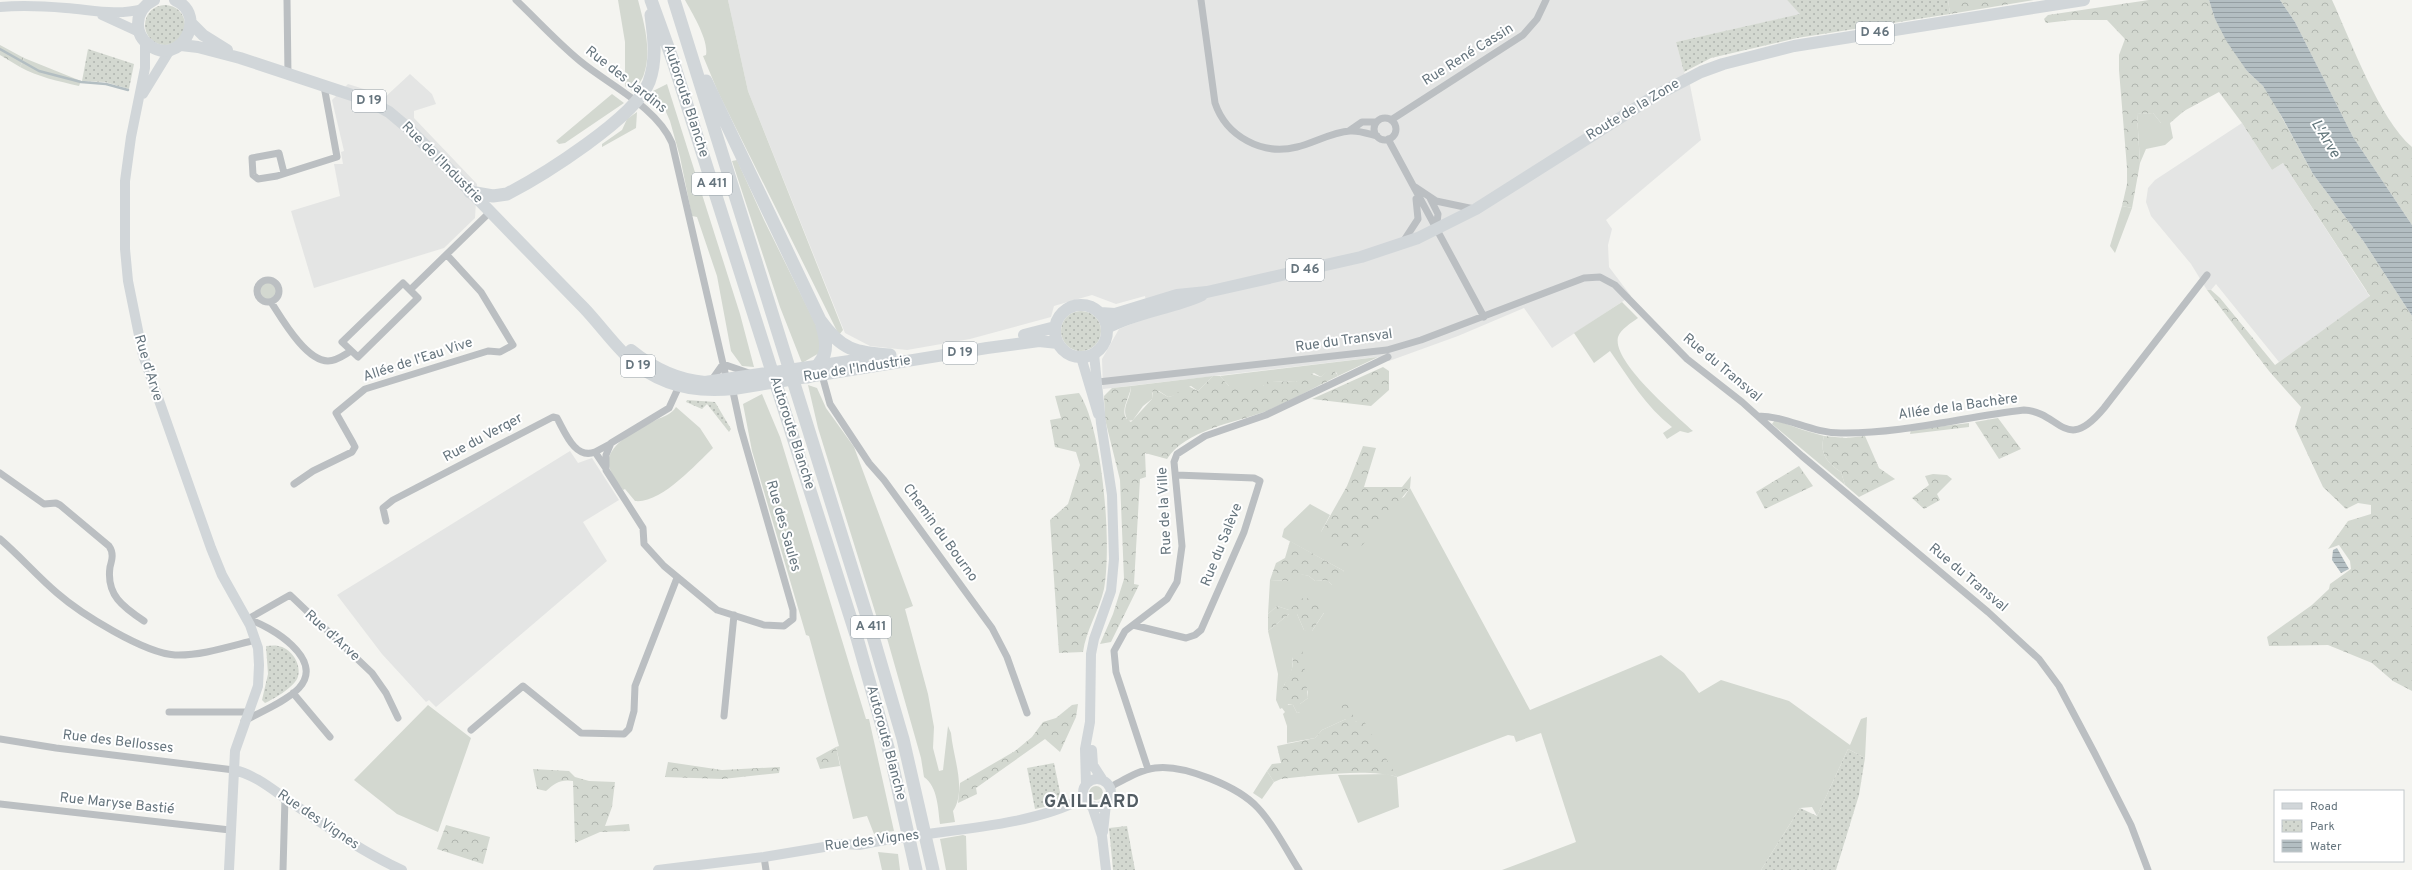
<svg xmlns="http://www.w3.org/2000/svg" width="2412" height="870" font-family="Overpass,sans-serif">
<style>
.built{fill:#e4e5e4}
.grass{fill:#d3d8d0;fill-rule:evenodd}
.forest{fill:url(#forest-crowns)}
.park{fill:url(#park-dots)}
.water{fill:url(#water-rules)}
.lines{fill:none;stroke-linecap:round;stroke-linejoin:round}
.stream{stroke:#b3bec2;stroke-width:2.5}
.street{stroke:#bbbfc2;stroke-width:7}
.secondary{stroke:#d1d6d9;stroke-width:10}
.primary{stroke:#d1d6d9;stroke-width:12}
.highway{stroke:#d1d6d9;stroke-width:13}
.labels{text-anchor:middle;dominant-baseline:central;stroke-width:4;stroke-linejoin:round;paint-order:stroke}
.shield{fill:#fff;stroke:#949ea5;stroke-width:1}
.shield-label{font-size:13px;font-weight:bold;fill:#66757e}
.street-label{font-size:14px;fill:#66757e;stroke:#fff}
.water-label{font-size:15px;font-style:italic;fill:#62767b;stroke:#fff}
.district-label{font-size:18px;font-weight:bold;letter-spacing:1px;fill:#535d64;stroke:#fff}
</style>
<defs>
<pattern id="forest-crowns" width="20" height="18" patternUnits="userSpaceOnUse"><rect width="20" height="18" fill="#d3d8d0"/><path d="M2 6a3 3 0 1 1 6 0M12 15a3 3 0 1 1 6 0" fill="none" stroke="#afb4ae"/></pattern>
<pattern id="park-dots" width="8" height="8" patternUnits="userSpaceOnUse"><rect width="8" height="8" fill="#d3d8d0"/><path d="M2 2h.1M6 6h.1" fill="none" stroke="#afb4ae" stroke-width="1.8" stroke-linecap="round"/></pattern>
<pattern id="water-rules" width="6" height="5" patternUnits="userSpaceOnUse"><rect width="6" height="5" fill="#b3bec2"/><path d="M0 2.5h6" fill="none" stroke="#959fa3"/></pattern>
</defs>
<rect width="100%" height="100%" fill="#f4f4f0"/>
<!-- built -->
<path class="built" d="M728,0H1787L1801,14L1676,42L1684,72L1690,85L1701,140L1606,220L1612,229L1608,245L1609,267L1631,296L1552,348L1524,308L1458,336L1389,361L1377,357L1103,389L1102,359L1119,329L1149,317L1145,296L1116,304L1092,295L1054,306L1051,317L970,339L907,350L870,346L845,333L748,91Z
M410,74L432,94L436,104L414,111V118L477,184L475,218L444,248L314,288L291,211L340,196L334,164H343L341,152L344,151L332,100L348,84L370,91L383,99Z
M2242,123L2272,170L2283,163L2370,297L2279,362L2216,284L2211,290H2207L2191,264L2151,216L2146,202L2148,188L2155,180Z
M570,451L578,463L592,458L619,500L583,522L607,561L436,707L429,700L426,702L382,654L337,595Z"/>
<!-- grass -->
<path class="grass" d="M618,0H638C644,23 652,50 644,74C642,81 637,85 634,92L625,86V42Z
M685,0H728L748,91L843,330L839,335L718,92L703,56L706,55C709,40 692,13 685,0Z
M24,58L81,81L79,86C58,81 38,77 20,67Z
M667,84L740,314L754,367L742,366L731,351L717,276L697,217L692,216L680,157L670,121L662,103L656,105L646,101L653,91Z
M612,94L624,103L565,143L559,144L556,141Z
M637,112L636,128L602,147V144L622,130L627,119Z
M2153,113L2161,123H2170L2173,138L2165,145L2146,149L2140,163L2137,114Z
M737,160L764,220L819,331L821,352L802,363L780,307L732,161Z
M2122,206L2132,208L2115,253L2110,246Z
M260 291a8 8 0 1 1 16 0a8 8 0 1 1-16 0Z
M1622,302L1638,318C1631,323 1621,329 1618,337C1612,362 1676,415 1693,431L1688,433L1680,431L1667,439L1663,433L1672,427C1646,407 1629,378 1610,351L1594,363L1574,333Z
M1378,357L1338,376L1336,372H1326L1321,377L1314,373L1296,382L1272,381L1263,386H1229L1220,376Z
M1213,376L1198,391L1191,386C1182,389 1178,396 1168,397L1159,391L1152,392V399L1143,406L1133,420L1128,421C1120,407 1131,400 1131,386Z
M808,385L817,388L826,408L854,447L913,606L905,609L928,694L934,727L933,748L939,771L943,770L948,726L951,733C953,757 967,790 953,811L955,822L940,824C938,809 938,787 924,777L921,758L881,617L877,618L818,428Z
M762,394L780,437L866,719H869L894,831L874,834L867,816L853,819L836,747L839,746L809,636L806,635L752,451L743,404Z
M676,407L700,428L713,448C696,464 661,504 635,501L625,489L623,490C618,483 611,474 609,466C604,445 640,428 656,420C664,416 671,415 676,407Z
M1775,420L1803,430L1824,436C1819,453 1827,463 1841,472L1845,485L1772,424Z
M1410,488L1530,710L1661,655L1684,673L1699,693L1721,680L1789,701L1850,745L1861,719L1867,717L1865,758L1848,749L1817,816L1812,807L1800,808L1761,870H1502L1576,842L1541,733L1516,742L1514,736L1508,735L1400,776L1397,777L1399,807L1358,823L1338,775L1387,774L1397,777L1357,722L1346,719L1322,730L1315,738L1287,743V726L1283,714L1285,712L1282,708L1280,709L1276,700L1278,674L1268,631L1289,614H1297L1304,630L1312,631L1324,613L1289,610L1277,606L1268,614L1270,580L1289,581L1293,572L1309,576L1315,581L1327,580L1332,585L1344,571L1282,537L1284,529L1310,504L1330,515L1321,532L1404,497ZM1292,656L1308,692V698L1300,704V712L1297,713L1293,705H1288L1284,685C1291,675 1294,668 1292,656Z
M428,705L471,738L438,832L397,814L354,780Z
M1267,771L1274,782L1262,799L1253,793Z
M1089 793a7 7 0 1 1 14 0a7 7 0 1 1-14 0Z
M963,835L966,836L967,870H946L940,839Z
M878,852L898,854L900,870H882Z"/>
<!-- forest -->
<path class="forest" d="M1948,0H2034L1950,14Z
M2149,0H2209L2215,19L2247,71L2263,86L2273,101L2313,174L2364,242L2412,316V691L2393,681L2372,663L2328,645L2269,646L2267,637L2312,605L2329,589L2330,584L2351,569L2350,561L2339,545L2328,549L2348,521L2371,514V505L2358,503L2346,509L2323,487L2295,427L2301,407L2269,371L2207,290H2211L2220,298L2275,365L2370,296L2283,163L2272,170L2242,123L2219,92L2184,111L2170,123H2161L2153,113L2137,114L2140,163L2132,208L2122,206L2127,184V168L2119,70V55L2125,39L2107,20H2072L2046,23L2044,19L2048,15Z
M2280,0H2332C2351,41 2379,119 2412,147V225L2353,137L2295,22Z
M0,45L24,58L20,67L0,55Z
M1383,367L1389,371V390L1371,406L1312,399Z
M1328,369H1333L1338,376C1313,388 1289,402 1264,412C1233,423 1186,430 1167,459L1145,453L1146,477L1140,479L1134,584L1139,585L1111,642L1100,644L1113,614L1124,579L1120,480L1105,419L1104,396L1112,388L1131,386C1131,396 1116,415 1131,422L1152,399L1153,388L1168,397L1172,396L1188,386L1198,391L1213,376H1220L1229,386H1263L1268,381H1272L1296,382L1308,373L1321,377Z
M1079,393C1103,429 1112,545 1104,589C1099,611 1086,630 1083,652L1059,653L1050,520L1068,504L1080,465L1076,452L1055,447L1050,420L1061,418L1055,396Z
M1998,418L2021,449L1999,459L1975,422Z
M1969,423V427L1910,434L1911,430Z
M1824,436L1846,438L1865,436L1879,468L1895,479L1859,497L1845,485L1841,472C1827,463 1819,453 1824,436Z
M1363,446L1376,448L1364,487H1402L1411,476L1410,488L1359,549L1344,548L1321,532L1347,486Z
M1799,466L1813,486L1765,509L1756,492Z
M1933,474L1947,475L1952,479L1937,494L1940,500L1924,509L1912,498L1929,485L1925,476Z
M1290,541L1344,571L1337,586L1332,585L1327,580L1315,581L1309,576L1294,573L1289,581L1270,580L1276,563L1285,558Z
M1303,598L1319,599L1329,605L1312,631L1308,632L1304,630L1297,614H1289L1268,631V614L1277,606L1289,610Z
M1302,647L1308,698L1300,704V712L1297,713L1293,705L1280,703C1281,697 1282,689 1285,683C1291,672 1297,663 1289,650Z
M1347,703L1356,722L1364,721L1397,777C1367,768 1314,776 1281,779L1274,782L1267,771L1272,764L1281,763L1277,746L1315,738L1322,730L1346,719L1341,706Z
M1078,704L1076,717L1060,752L1045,739L976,788L977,794L958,803L960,783L1015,751L1032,737L1043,722L1056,718L1072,705Z
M836,747L840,766L820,769L816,758Z
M668,762L722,770L780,767L779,773L723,779L665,777Z
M533,769L569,771L575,777L589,781L615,782L612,807L605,826L629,824L630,831L600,832L575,843L573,781C561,779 555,783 546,791L537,789Z
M446,825L490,837L483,864L437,849Z"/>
<!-- park -->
<path class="park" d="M1787,0H1948L1950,14L1797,38L1711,58L1684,72L1676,42L1800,14Z
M145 25a20 20 0 1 1 40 0a20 20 0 1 1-40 0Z
M88,49L134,64L129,89L105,82L82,81Z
M1061 331a20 20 0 1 1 40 0a20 20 0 1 1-40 0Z
M687,400L715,402L731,429L729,432L707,404L702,409L686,402Z
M266,646C270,646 274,645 278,646C292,648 303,666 297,679C292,688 274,699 265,703L262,700L268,674Z
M1848,749L1865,758L1859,795L1836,870H1761L1800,808L1817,816Z
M1054,763L1061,797L1058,804L1035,809L1027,768Z
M1127,826L1135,870H1113L1109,828Z"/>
<!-- water -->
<path class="water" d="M2209,0H2280L2295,22L2353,137L2412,225V316L2364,242L2313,174L2282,117L2263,86L2247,71L2227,42L2215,19Z
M2337,548L2349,569L2341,573L2332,560L2333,550Z"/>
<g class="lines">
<!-- stream -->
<path class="stream" d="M0,49L39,71L81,82L106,84L128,90"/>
<!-- street -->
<path class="street" d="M287,0L288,75
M516,0C537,20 557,42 580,61C609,85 657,107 672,143L727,381
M1201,0L1215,103C1226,136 1262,156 1297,147C1314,143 1332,132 1350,131C1359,130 1369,134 1377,136
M1374 129a11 11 0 1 1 22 0a11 11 0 1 1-22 0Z
M1391,120L1523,35L1537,19L1546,0
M1349,131L1362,122H1376
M1388,139L1484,317
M284,173L279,153L252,158L253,175L258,179L277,176L337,157L324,86
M1415,187L1436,201L1474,209
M1430,198L1438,214L1436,230
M1403,242L1418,219L1416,199
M257 291a11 11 0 1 1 22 0a11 11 0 1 1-22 0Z
M410,290L418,298L358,357L342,342L403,283L410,290L490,212
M271,302C282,319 306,361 328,361C337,361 344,355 351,351
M822,375L830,404L869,463L884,480L992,628L1007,657L1027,713
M711,381L723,364L749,373
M1098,382L1387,350L1421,340L1584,278L1600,277L1615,285L1687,359L1742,402L1802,456L1988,612L2039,659L2059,686L2095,754L2131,825L2148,870
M680,384L669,408L611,443L606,455V470L643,528L644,544L664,566L717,610L764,625L784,626L793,619V610L741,429L732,387
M1758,416C1787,416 1811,433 1841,433C1902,434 1963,417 2024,410C2061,412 2065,455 2104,408L2207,275
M605,467L595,452L610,444
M0,473L44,504L56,503L60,505L109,546C114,553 112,560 110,567C106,595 123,607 144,621
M294,484L313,471L352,452L355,447L353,443L336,413L365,389L488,351L500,352L513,345L481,292L447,255
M386,521L383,508L393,500L553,417L557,418C565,432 575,460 595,452
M0,539C20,556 37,576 57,593C81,614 144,653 175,655C201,656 231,646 256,640
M248,619L290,595L372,673L386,693L398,718
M1133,625L1186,638L1195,635L1201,630L1244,532L1260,481L1254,478L1176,475
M293,693L330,737
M169,712H248
M724,716L734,615
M244,721C260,712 287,701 299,688C326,659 270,626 248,619
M471,730L523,686L581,733L624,734L629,729L634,711L635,686L677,578
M0,739L56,748L234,770
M1148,769L1116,672L1114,651L1125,631L1167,599L1177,582L1182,546L1174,462L1177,454L1205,436L1266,415L1388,357
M1110,787C1124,780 1139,770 1155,768C1184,764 1239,787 1258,808C1275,826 1286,850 1299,870
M0,804L230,830
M764,857L766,870
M283,870L285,798"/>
<!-- secondary -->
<path class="secondary" d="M0,7C22,5 43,6 66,8C93,10 116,16 143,9
M102,15L139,32
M145,43V68L131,137L125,181V249L128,281L143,355L211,548L222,575L250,625L258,648L259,665L258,686L235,751L229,870
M143,94L170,50
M1081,357L1098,414
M1092,750L1093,765L1102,779
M234,770C257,775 275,792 295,805C330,829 364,853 402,870
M1083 793a14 14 0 1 1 28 0a14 14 0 1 1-28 0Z
M1086,784L1085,749L1090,722L1091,654L1094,639L1111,591L1114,559L1112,495L1101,423L1094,354
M1092,806L1102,836L1106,870
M1103,832L1106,804
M658,870L764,857L842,844L860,845C930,829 1021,831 1084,798"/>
<!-- primary -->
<path class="primary" d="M154,0C144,5 138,13 138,24C138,33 142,40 149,45C179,68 210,16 175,0
M191,23L203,35L227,50
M181,45L198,47L240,58L367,100L389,112L408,128C467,187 525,248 584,308C604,329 622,357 647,372C675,389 703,392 734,389L987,348L1039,341L1058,343
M1055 331a26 26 0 1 1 52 0a26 26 0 1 1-52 0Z
M1100,313L1115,314L1177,295L1207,292L1361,257L1418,238L1476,209L1653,97L1701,72L1723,64L1794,46L2084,0
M1107,328C1137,312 1171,309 1202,295
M1024,335L1055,327
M631,350C652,367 678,380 705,382L863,359"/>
<!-- highway -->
<path class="highway" d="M651,0L673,61L857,638L891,758L916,870
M674,0L869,623L903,739L933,870
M706,81L820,320C842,351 855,352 890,355
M470,192L493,196L507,194C542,176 635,118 649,82C657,60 654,37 651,15
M808,377C825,358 830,352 822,326"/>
</g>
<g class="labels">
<!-- shield labels -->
<g class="shield">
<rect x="1856" y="22" width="38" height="22" rx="3"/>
<rect x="352" y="90" width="34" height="22" rx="3"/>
<rect x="692" y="173" width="40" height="22" rx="3"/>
<rect x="1286" y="259" width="38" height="22" rx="3"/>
<rect x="943" y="342" width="34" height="22" rx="3"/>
<rect x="621" y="355" width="34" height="22" rx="3"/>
<rect x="851" y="616" width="40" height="22" rx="3"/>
</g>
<g class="shield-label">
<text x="1875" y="33">D 46</text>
<text x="369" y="101">D 19</text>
<text x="712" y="184">A 411</text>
<text x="1305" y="270">D 46</text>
<text x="960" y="353">D 19</text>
<text x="638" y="366">D 19</text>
<text x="871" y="627">A 411</text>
</g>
<!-- street labels -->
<g class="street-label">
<text transform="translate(1468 55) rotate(-32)">Rue René Cassin</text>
<text transform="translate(626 80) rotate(38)">Rue des Jardins</text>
<text transform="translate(686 101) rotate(72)">Autoroute Blanche</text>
<text transform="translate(1633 110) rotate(-31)">Route de la Zone</text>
<text transform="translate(442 163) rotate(45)">Rue de l'Industrie</text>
<text transform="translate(1344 341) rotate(-8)">Rue du Transval</text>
<text transform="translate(418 360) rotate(-18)">Allée de l'Eau Vive</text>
<text transform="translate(148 368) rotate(73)">Rue d'Arve</text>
<text transform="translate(1722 368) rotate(40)">Rue du Transval</text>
<text transform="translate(857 369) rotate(-9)">Rue de l'Industrie</text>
<text transform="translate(1958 407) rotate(-8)">Allée de la Bachère</text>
<text transform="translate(792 433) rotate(72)">Autoroute Blanche</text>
<text transform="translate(483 438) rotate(-28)">Rue du Verger</text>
<text transform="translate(1165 511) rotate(-93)">Rue de la Ville</text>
<text transform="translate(783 526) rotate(74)">Rue des Saules</text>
<text transform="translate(940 533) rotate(54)">Chemin du Bourno</text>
<text transform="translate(1222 545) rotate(-68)">Rue du Salève</text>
<text transform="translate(1968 578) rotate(40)">Rue du Transval</text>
<text transform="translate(332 636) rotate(42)">Rue d'Arve</text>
<text transform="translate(118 742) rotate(7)">Rue des Bellosses</text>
<text transform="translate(886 743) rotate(75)">Autoroute Blanche</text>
<text transform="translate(117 804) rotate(6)">Rue Maryse Bastié</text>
<text transform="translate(318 820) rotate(34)">Rue des Vignes</text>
<text transform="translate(872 841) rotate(-7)">Rue des Vignes</text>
</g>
<!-- water labels -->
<g class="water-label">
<text transform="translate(2325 139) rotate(59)">L'Arve</text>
</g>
<!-- district labels -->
<g class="district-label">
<text x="1092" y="802">GAILLARD</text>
</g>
</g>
<!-- legend -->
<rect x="2274" y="790" width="130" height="72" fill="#ffffff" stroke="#c2c8cb"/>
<rect x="2282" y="803" width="20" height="6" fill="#d1d6d9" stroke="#c2c8cb"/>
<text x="2310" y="810" font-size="12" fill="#66757e">Road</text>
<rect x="2282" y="820" width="20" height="12" fill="url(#park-dots)" stroke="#c2c8cb"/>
<text x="2310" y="830" font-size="12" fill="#66757e">Park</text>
<rect x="2282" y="840" width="20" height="12" fill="url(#water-rules)" stroke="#c2c8cb"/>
<text x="2310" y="850" font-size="12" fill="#66757e">Water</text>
</svg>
